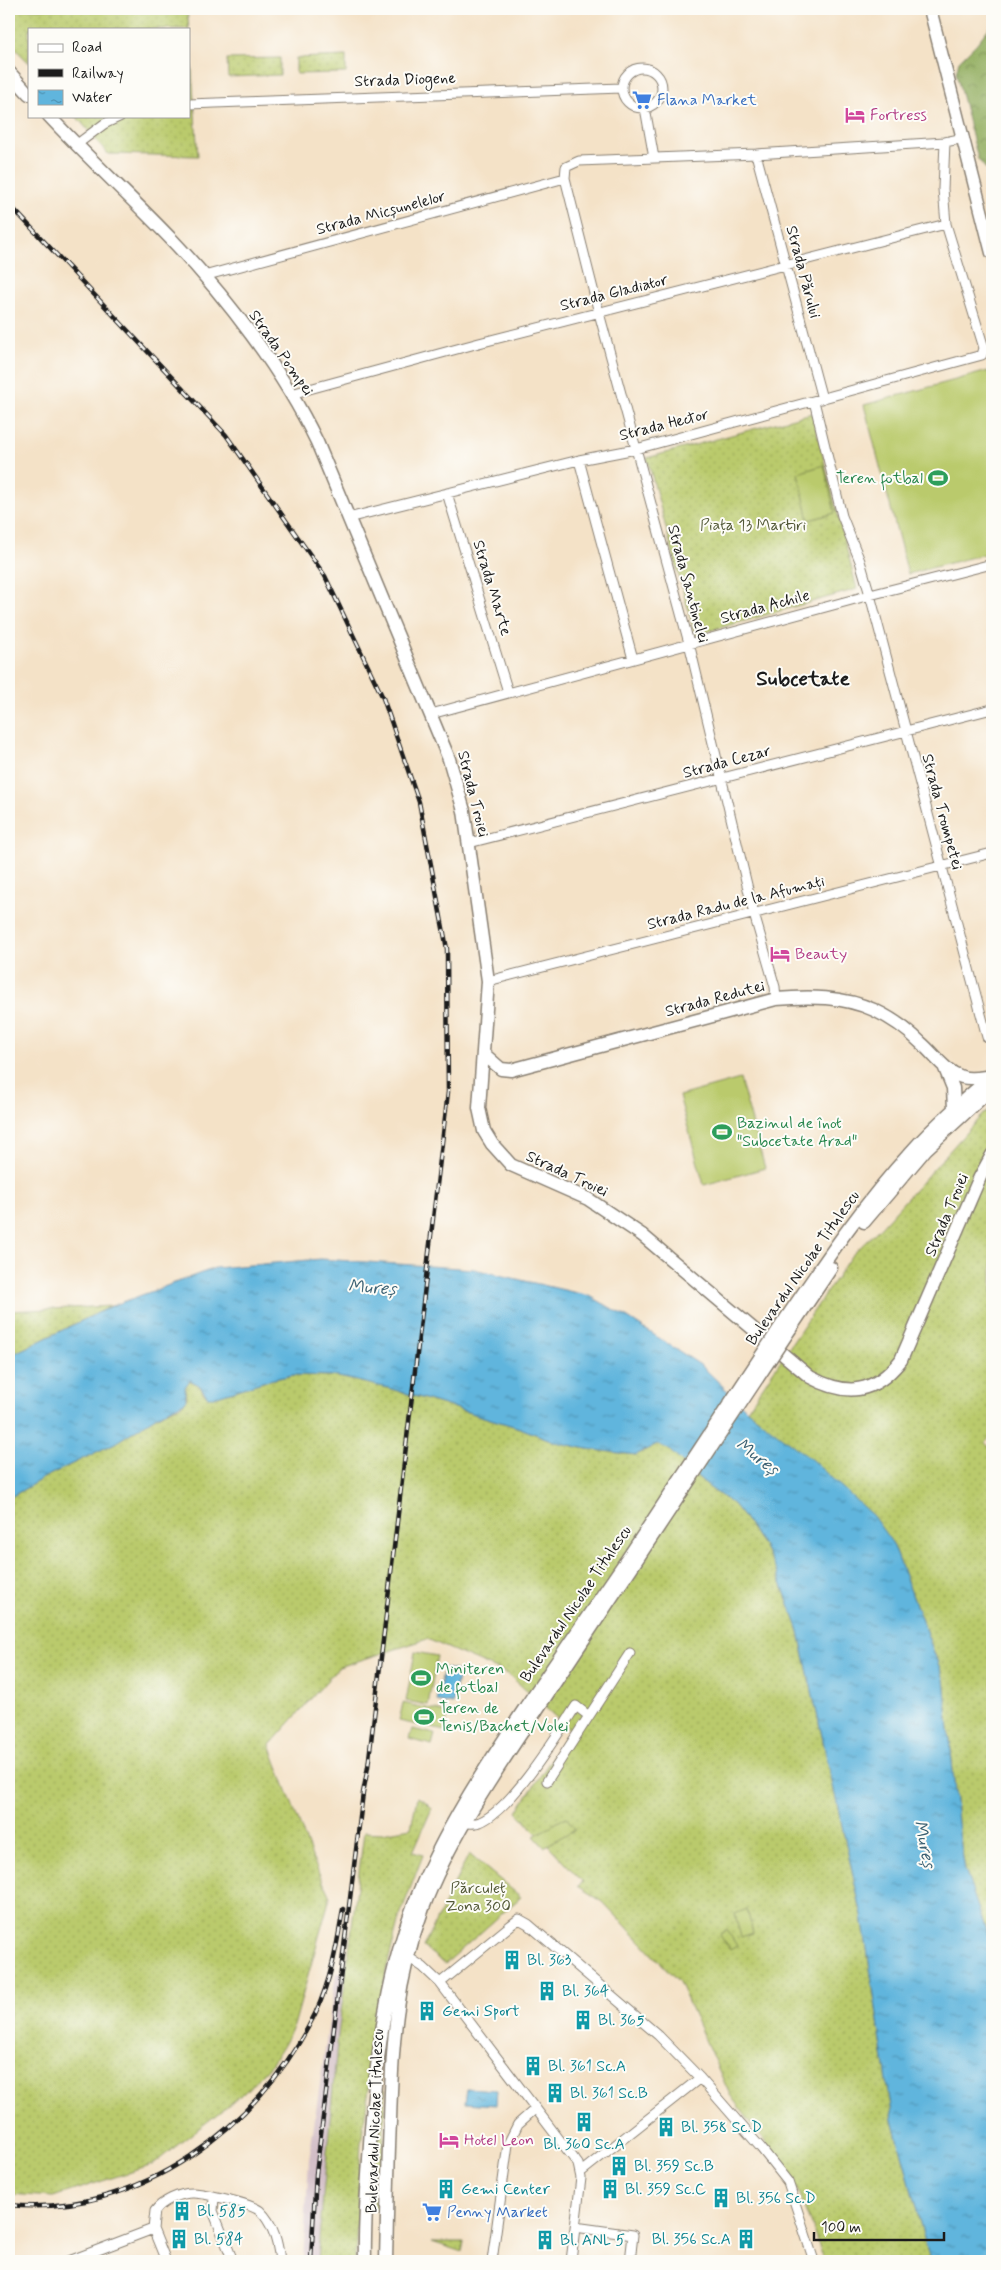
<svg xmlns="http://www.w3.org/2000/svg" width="1001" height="2270" font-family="Mynerve,sans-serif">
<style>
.railway{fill:#d2bdc6}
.grass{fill:url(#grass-dots);stroke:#6b7344}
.forest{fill:url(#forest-crowns);stroke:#58653e}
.pitch{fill:#baca6c;stroke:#6b7344}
.water{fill:url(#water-ripples);stroke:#3e687c}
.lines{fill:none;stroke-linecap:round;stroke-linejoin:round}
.street-casing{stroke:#887f72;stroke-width:11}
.secondary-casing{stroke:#887f72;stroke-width:15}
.street{stroke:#fff;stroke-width:9}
.secondary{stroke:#fff;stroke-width:12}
.rail-casing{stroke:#1c1c1c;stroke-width:4.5}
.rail{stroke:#fdfcf7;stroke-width:2.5;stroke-dasharray:8;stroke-linecap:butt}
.secondary-bridge-casing{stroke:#887f72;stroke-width:15;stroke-linecap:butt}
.secondary-bridge{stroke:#fff;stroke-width:12}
.labels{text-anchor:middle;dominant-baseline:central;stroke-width:4;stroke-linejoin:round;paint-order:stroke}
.street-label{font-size:16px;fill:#1c1c1c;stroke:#fdfcf7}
.shop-label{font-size:16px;fill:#366cbe;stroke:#fdfcf7;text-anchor:start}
.hotel-label{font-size:16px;fill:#b23c85;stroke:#fdfcf7;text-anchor:start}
.leisure-label{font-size:16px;fill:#27864d;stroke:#fdfcf7;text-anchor:start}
.park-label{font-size:16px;fill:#535938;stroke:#fdfcf7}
.culture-label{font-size:16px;fill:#0d838f;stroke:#fdfcf7;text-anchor:start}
.water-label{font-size:18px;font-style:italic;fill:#3b6173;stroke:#fdfcf7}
.district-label{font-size:21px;font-weight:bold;fill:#1c1c1c;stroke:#fdfcf7}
</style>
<defs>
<pattern id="grass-dots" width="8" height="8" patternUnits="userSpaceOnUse" patternTransform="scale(1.25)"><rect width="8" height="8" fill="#baca6c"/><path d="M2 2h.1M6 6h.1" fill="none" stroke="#9fad5d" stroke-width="1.8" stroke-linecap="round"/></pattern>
<pattern id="forest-crowns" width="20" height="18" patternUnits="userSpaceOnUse" patternTransform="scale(1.25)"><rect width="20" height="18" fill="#93ae60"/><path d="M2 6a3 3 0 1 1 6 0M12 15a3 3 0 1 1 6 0" fill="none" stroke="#778d4e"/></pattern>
<pattern id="water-ripples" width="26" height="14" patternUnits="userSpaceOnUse" patternTransform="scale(1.25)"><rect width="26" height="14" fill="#60b5dd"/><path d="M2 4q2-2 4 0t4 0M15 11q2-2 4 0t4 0" fill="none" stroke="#4e92b2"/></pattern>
</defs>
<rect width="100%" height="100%" fill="#fdfcf7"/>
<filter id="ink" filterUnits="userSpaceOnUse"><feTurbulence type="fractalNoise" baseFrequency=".02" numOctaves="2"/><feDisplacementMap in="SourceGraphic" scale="10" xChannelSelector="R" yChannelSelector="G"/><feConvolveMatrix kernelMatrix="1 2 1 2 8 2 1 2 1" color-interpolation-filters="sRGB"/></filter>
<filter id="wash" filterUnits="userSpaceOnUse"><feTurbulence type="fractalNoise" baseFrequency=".0096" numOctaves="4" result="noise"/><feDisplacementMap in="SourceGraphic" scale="20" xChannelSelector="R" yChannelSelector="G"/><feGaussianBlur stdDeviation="1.12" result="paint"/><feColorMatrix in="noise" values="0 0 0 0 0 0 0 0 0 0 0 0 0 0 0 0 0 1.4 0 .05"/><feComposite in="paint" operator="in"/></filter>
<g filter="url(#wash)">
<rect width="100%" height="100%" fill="#f4e2c7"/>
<!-- railway -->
<path class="railway" d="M336,1973H346L319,2233L317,2261H303L309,2159Z"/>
<!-- grass -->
<path class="grass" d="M9,9H187L189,29H29V63L9,42Z
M189,31L198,156L108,154L76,116H189Z
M346,56V73L296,74V58Z
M280,58V75L228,77L227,59Z
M812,413L857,589L695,635L647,458Z
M992,1108V1212L988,1213L992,1220V1436L985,1443L992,1449V1948L965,1870L959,1833L944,1679L893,1544L747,1410L851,1256L881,1227L981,1116Z
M112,1306L19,1351L9,1356V1311Z
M294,1375L334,1376L388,1388L520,1428L556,1442L587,1449L636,1455L657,1444L668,1448L710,1488L733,1504L745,1519L764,1547L777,1572L798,1628L862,1916L893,2120L930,2261H825L793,2179L730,2095L679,1982L603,1902L578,1886L583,1882L517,1812L570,1730L508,1674L427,1639L339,1667L270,1745L314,1862L330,1897L294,2026L273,2062L244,2093L152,2165L53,2197L9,2194V1498L45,1477L115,1443L157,1416L182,1405L187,1397L185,1387L189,1380L199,1385L204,1394L214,1397L269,1380Z
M417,1797L425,1801L432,1808L413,1852L423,1855L399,1918L386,1971L361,2143L355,2261H317L337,2044L364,1832L382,1833L411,1828Z
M469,1854L521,1897L445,1964L423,1947Z
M382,2089L385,2091L382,2208L378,2211L373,2208V2193L380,2090Z
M432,2242H464L462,2252Z"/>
<!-- forest -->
<path class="forest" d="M992,24V169H986L978,159L956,73L959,61L977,43Z"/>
<!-- pitch -->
<path class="pitch" d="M988,371L992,386V552L908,574L864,405Z
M824,465L835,513L809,520L798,473Z
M740,1079L765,1168L704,1185L679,1096Z
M415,1652L437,1656L428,1705L406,1701Z
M403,1703L448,1713L445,1731L399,1721Z
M412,1729L435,1734L432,1745L409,1739Z
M566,1817L575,1829L544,1847L534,1836Z
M747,1909L753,1933L741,1937L735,1914Z
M727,1930L737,1946L730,1950L720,1935Z"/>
<!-- water -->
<path class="water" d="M321,1259L474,1269L590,1296L625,1316L702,1366L747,1410L812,1460L873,1516L893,1544L944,1679L959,1833L965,1870L992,1948V2261H930L893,2120L862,1916L798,1628L777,1572L764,1547L745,1519L733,1504L710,1488L668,1449L657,1444L636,1455L587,1449L556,1442L520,1428L388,1388L334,1376L293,1375L269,1380L214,1397H208L199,1385L190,1380L185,1387L186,1401L157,1416L115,1443L45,1477L9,1498V1356L112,1306L215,1268Z
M444,1668L459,1671L453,1704L437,1701Z
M467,2088L497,2090L496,2105L465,2103Z"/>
</g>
<g filter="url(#ink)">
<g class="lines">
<defs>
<path id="street" d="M622 88a20 20 0 1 1 40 0a20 20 0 1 1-40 0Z
M189,104L621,88
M645,108L654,158
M76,145L104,124L121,116
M756,154L822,399
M204,276L565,178
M291,394L479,343L946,224
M814,401L842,516L860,561L870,595L987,1037
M579,460L633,659
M447,493L508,692
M348,518L579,460L636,449L982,355L984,348L946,224L943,189L945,142
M431,714L870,595L992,564
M469,843L992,709
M488,981L992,853
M776,999L775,987L754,914L689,643L599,313L565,178L566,167L579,161L756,154L945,142L964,138
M589,1716L630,1653
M465,1823C469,1823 476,1824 480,1822C512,1809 557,1735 576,1706L589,1716L547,1781
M408,1957L423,1967L440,1983L578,2164L581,2178L571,2261
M440,1983L511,1925L519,1919L528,1924L658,2035L700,2078L761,2148L788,2182L814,2261
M581,2172L700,2078
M214,2197L213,2211L233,2261
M575,2227L633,2235L630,2261
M69,2261L153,2229
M166,2261L153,2229L155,2211C162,2201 180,2193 193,2193C204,2193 252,2204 260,2211C274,2224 278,2244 280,2261
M492,2261L508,2144L518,2124L535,2109"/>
<path id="secondary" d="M930,9L992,253
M9,72L29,94
M49,116C89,159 132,198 173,241C227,298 283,371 317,442L449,759L464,811L488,981L479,1108L484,1131L492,1144L511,1165L588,1199L642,1235L810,1377C847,1397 874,1394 901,1360L980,1177L992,1155
M484,1054L501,1069L511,1070L776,999C809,996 843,996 874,1010C891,1018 908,1030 921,1043C935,1055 944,1071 962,1077C971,1080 983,1077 992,1076
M944,1066L953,1088L954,1109
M864,1222L926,1149L992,1088
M783,1323C823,1264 863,1204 911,1152C936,1124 964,1100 992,1076
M790,1329L831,1268
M365,2261C364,2227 367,2193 369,2159C374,2076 384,1980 415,1902C443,1831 485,1768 527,1705
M386,2261C387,2214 388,2168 390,2121C392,2045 396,1980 423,1908C450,1837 494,1774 536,1711"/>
</defs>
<!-- street casing -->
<use href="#street" class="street-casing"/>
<!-- secondary casing -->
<use href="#secondary" class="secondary-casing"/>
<!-- street -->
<use href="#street" class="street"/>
<!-- secondary -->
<use href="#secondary" class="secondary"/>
<defs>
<path id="rail" d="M9,204L226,435L325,576L383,698L419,802L447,949L448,1092L368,1767L363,1793L316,2174L311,2261
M9,2205C139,2218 259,2127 315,2014C331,1981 337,1945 343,1909"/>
</defs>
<!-- rail casing -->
<use href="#rail" class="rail-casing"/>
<!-- rail -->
<use href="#rail" class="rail"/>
<defs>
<path id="secondary-bridge" d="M527,1705L628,1558L783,1323
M536,1711L790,1329"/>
</defs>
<!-- secondary-bridge casing -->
<use href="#secondary-bridge" class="secondary-bridge-casing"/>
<!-- secondary-bridge -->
<use href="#secondary-bridge" class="secondary-bridge"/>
</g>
</g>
<!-- icons -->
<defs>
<symbol id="supermarket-bare" viewBox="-9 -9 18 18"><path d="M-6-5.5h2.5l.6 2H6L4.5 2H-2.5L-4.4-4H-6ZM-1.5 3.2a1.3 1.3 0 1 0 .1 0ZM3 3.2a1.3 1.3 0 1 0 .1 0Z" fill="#3f7fe0" stroke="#fdfcf7" stroke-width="2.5" paint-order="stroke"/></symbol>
<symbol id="hotel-bare" viewBox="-9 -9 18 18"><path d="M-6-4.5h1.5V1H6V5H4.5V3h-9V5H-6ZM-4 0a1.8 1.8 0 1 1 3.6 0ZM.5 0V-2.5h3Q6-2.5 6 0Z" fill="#d1479c" stroke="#fdfcf7" stroke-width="2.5" paint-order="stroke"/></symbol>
<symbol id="stadium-bare" viewBox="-9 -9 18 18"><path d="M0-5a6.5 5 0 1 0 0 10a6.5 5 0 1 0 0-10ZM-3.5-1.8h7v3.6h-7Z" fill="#2e9e5b" stroke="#fdfcf7" stroke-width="2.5" paint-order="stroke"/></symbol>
<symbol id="building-bare" viewBox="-9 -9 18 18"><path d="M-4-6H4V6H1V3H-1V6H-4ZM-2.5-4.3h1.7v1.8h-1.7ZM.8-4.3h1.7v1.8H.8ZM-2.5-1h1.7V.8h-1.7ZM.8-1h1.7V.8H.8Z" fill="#0f9aa8" stroke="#fdfcf7" stroke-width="2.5" paint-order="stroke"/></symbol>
</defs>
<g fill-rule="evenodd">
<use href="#supermarket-bare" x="628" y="86" width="28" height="28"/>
<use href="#hotel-bare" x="841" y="101" width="28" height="28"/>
<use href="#stadium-bare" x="924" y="464" width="28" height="28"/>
<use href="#hotel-bare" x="766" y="940" width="28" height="28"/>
<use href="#stadium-bare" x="708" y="1118" width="28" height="28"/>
<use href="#stadium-bare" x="407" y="1664" width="28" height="28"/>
<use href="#stadium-bare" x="410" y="1703" width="28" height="28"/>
<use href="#building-bare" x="498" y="1946" width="28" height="28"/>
<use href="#building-bare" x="533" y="1977" width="28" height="28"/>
<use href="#building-bare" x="413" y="1997" width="28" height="28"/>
<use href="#building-bare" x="569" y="2006" width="28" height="28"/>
<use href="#building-bare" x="519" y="2052" width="28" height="28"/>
<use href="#building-bare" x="541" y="2079" width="28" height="28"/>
<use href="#building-bare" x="570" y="2108" width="28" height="28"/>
<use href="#building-bare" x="652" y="2113" width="28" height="28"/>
<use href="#hotel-bare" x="435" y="2126" width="28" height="28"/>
<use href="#building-bare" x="605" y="2152" width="28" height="28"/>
<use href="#building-bare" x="432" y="2175" width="28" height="28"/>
<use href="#building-bare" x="596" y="2175" width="28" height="28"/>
<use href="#building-bare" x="707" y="2184" width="28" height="28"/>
<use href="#building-bare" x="168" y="2197" width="28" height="28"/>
<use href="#supermarket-bare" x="418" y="2198" width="28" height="28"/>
<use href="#building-bare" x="165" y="2225" width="28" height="28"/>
<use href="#building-bare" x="732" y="2225" width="28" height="28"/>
<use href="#building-bare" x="531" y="2226" width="28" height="28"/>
</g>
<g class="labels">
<!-- street labels -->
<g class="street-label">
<text transform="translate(405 80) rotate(-2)">Strada Diogene</text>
<text transform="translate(381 213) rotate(-15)">Strada Micșunelelor</text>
<text transform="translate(803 272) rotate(75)">Strada Părului</text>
<text transform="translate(614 293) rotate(-14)">Strada Gladiator</text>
<text transform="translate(281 353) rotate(55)">Strada Pompei</text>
<text transform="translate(664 425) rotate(-14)">Strada Hector</text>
<text transform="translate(688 584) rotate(75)">Strada Santinelei</text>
<text transform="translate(492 588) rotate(73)">Strada Marte</text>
<text transform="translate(765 607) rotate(-15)">Strada Achile</text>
<text transform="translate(727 762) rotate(-15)">Strada Cezar</text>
<text transform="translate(473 794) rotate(76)">Strada Troiei</text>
<text transform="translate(942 812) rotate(75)">Strada Trompetei</text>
<text transform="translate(736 903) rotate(-14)">Strada Radu de la Afumați</text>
<text transform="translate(715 999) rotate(-15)">Strada Redutei</text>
<text transform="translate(567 1174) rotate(25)">Strada Troiei</text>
<text transform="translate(947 1215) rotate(-67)">Strada Troiei</text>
<text transform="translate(803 1268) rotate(-55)">Bulevardul Nicolae Titulescu</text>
<text transform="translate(576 1604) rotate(-56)">Bulevardul Nicolae Titulescu</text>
<text transform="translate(375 2121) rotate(-88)">Bulevardul Nicolae Titulescu</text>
</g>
<!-- shop labels -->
<g class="shop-label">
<text x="657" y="100">Flana Market</text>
<text x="447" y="2212">Penny Market</text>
</g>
<!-- hotel labels -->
<g class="hotel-label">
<text x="870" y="115">Fortress</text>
<text x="795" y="954">Beauty</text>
<text x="464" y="2140">Hotel Leon</text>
</g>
<!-- leisure labels -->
<g class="leisure-label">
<text x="923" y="478" text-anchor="end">Teren fotbal</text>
<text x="737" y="1123">Bazinul de înot<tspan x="737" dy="18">"Subcetate Arad"</tspan></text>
<text x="436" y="1669">Miniteren<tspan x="436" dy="18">de fotbal</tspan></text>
<text x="439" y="1708">Teren de<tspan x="439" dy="18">Tenis/Bachet/Volei</tspan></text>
</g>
<!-- park labels -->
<g class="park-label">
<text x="753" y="525">Piața 13 Martiri</text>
<text x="478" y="1888">Părculeț<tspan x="478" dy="18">Zona 300</tspan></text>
</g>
<!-- culture labels -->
<g class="culture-label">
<text x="527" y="1960">Bl. 363</text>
<text x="562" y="1991">Bl. 364</text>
<text x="442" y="2011">Gemi Sport</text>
<text x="598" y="2020">Bl. 365</text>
<text x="548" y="2066">Bl. 361 Sc.A</text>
<text x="570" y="2093">Bl. 361 Sc.B</text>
<text x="681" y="2127">Bl. 358 Sc.D</text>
<text x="584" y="2144" text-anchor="middle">Bl. 360 Sc.A</text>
<text x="634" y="2166">Bl. 359 Sc.B</text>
<text x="461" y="2189">Gemi Center</text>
<text x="625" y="2189">Bl. 359 Sc.C</text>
<text x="736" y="2198">Bl. 356 Sc.D</text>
<text x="197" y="2211">Bl. 585</text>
<text x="194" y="2239">Bl. 584</text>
<text x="731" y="2239" text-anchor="end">Bl. 356 Sc.A</text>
<text x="560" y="2240">Bl. ANL 5</text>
</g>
<!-- water labels -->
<g class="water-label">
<text transform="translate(372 1288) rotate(4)">Mureș</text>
<text transform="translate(757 1457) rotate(38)">Mureș</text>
<text transform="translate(924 1844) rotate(78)">Mureș</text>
</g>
<!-- district labels -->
<g class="district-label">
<text x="803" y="679">Subcetate</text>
</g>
</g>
<!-- margin -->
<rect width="1001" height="2270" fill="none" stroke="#fdfcf7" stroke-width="30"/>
<!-- legend -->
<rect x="28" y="28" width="162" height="90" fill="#fdfcf7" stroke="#a3a29f"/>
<rect x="38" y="44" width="25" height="8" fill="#ffffff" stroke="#a3a29f"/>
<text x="72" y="52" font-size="15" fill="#1c1c1c">Road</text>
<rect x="38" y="69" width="25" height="8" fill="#1c1c1c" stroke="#a3a29f"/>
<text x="72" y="78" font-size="15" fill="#1c1c1c">Railway</text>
<rect x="38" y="90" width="25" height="15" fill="url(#water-ripples)" stroke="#a3a29f"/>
<text x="72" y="102" font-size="15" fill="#1c1c1c">Water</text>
<!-- scale -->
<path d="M814 2232v8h130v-8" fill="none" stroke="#1c1c1c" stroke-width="2.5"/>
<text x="821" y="2232" font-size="15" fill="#1c1c1c" stroke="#fdfcf7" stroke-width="4" paint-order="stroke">100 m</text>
</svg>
